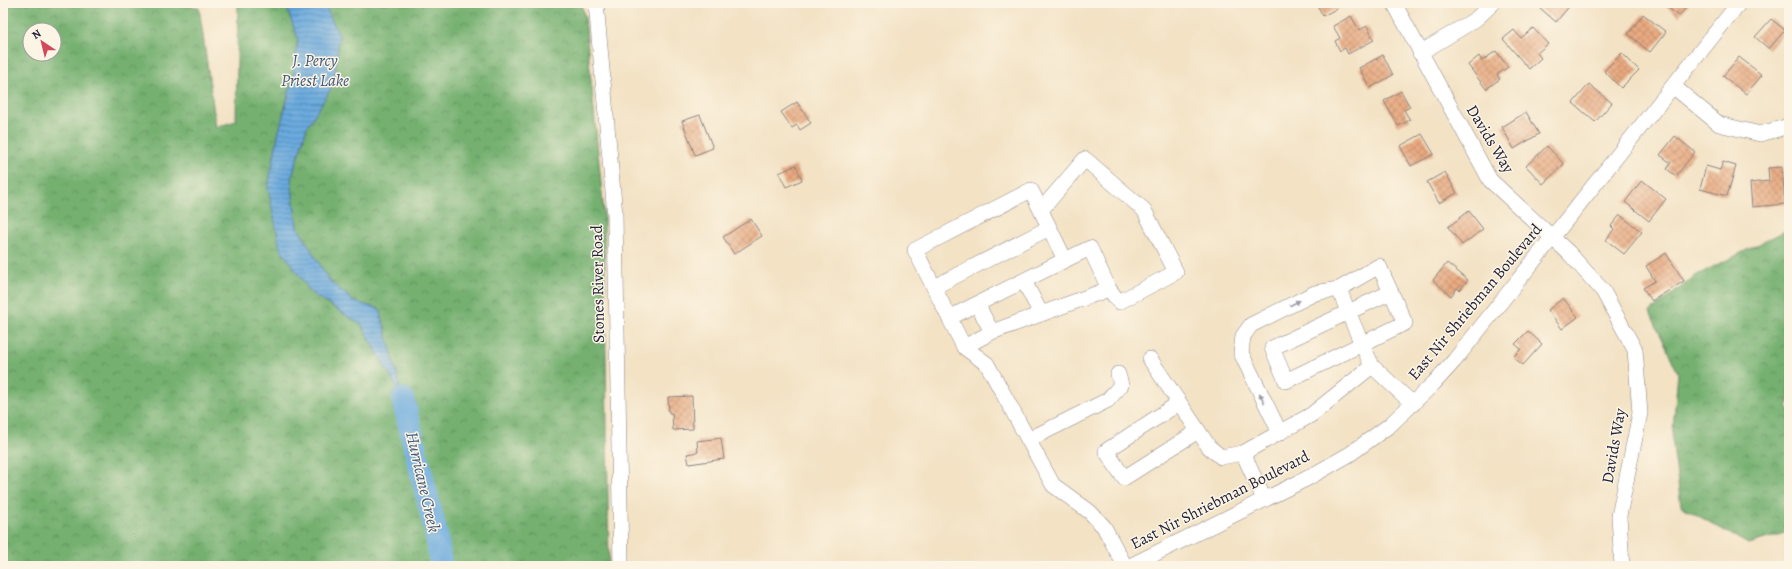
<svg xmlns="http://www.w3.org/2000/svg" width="1792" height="569" font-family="Alegreya,serif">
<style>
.forest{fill:url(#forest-crowns);stroke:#4b6956;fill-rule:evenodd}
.water{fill:url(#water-rules);stroke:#46668c}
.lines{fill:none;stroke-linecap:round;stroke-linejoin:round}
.river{stroke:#6aaade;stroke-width:23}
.building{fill:url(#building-cross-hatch)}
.minor-casing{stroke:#8a8280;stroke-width:16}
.minor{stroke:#fff;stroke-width:15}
.oneway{fill:#9c9ca7}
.labels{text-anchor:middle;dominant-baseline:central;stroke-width:3;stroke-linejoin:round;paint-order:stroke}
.street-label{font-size:16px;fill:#22223b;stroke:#fcf5e5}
.water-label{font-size:17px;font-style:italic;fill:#3f587c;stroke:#fcf5e5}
</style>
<defs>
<pattern id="forest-crowns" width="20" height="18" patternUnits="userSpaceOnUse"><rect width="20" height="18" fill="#74b070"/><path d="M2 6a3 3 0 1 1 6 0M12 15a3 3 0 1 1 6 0" fill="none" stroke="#5f8f5d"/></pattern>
<pattern id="water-rules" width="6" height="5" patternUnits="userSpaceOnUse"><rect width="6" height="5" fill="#6aaade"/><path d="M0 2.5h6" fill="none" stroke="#578ab5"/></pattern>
<pattern id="building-cross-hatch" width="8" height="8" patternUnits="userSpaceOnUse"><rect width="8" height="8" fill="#e9aa81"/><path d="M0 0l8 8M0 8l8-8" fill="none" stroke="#bc8a6b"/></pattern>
</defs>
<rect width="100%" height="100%" fill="#fcf5e5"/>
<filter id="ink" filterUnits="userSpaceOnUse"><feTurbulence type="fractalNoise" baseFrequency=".025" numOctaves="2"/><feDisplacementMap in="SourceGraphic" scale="8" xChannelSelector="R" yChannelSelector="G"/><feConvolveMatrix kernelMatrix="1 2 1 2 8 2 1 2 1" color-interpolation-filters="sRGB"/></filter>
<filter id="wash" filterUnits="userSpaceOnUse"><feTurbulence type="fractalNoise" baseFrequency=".012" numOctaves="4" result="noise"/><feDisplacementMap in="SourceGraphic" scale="16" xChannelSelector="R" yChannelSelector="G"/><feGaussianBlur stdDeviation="0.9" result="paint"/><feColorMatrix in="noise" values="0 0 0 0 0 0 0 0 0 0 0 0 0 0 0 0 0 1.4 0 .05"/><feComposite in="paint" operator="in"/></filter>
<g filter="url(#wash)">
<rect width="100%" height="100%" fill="#f3e2c4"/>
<!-- forest -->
<path class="forest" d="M3,3H129L199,7L216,127L236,121L238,3H285L298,39L293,77L278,135L268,187L312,294L362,325L402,397L380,309L354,302L329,280L297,227L291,179L307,127L334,84L339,35L324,3H581L585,18L604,214L609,566H3ZM30,30H54V54H30Z
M1789,229V404L1787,406L1789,410V532L1748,544L1681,506L1672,439L1678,373L1650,312L1695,276Z"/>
<!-- water -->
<path class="water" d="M285,3H324L339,35L334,84L307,127L291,179L297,226L329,280L354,302L380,309L403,399L362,325L312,294L280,248L268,188L278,135L293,77L298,39Z"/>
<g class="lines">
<!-- river -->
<path class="river" d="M403,399L436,533L441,566"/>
</g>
<g id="blocks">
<!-- building -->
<path class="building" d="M1316,3H1342L1343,5L1323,16Z
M1543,3H1572L1556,22L1539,7Z
M1666,3H1690L1679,16L1664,5Z
M1643,14L1666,32L1650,52L1628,34Z
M1351,16L1359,30L1367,26L1374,40L1348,54L1345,48L1340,51L1335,41L1340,38L1333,26Z
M1771,19L1785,30L1769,49L1755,37Z
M1533,28L1548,44L1537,53L1541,58L1529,69L1503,39L1514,30L1521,38Z
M1496,51L1508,67L1497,75L1500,79L1486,89L1468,65L1479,56L1482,61Z
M1622,53L1639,70L1621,88L1604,71Z
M1383,55L1393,75L1370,88L1359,68Z
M1739,57L1762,75L1746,94L1723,76Z
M1589,84L1612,103L1595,122L1573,103Z
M1401,91L1410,107L1404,110L1410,120L1398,126L1384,101Z
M797,102L811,123L800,130L797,125L792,128L781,112Z
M1526,112L1539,134L1514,149L1502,127Z
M700,115L713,148L695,155L682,121Z
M1422,134L1434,154L1411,166L1400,146Z
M1675,136L1695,152L1676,176L1667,169L1671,163L1660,155Z
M1547,146L1564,164L1543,184L1526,166Z
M1723,162L1736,166L1727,196L1700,189L1706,166L1720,170Z
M796,165L802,180L786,187L779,173Z
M1782,167L1785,204L1752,207L1750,183L1769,181L1768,168Z
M1445,172L1457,193L1439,203L1427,182Z
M1642,180L1666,199L1649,221L1625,202Z
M1469,211L1483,229L1462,245L1448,227Z
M1620,215L1642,232L1624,254L1606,240L1614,229L1611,226Z
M751,219L762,236L734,254L723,237Z
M1666,253L1684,281L1652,301L1643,288L1655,281L1646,266Z
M1447,263L1468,280L1460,290L1457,288L1451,296L1433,280Z
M1563,298L1578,317L1562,329L1548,310Z
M1528,331L1542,344L1523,365L1513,357L1521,349L1515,344Z
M692,396L693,429L673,430L672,413H669L668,397Z
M721,438L724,459L689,464L687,454L698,452L697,441Z"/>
</g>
</g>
<g filter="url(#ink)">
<use href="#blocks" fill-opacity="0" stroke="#8a8280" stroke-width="1"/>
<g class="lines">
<defs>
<path id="minor" d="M596,3L615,215L621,566
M1394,3L1490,180L1569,253L1603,291L1635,350L1640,413L1619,516L1622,566
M1420,53L1476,19L1493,3
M1673,86L1719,124L1760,134L1789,126
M1041,210L1085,159L1144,210L1176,272L1119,302L1109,289
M1024,281L1041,314
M934,287L1049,228
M949,318L1065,260L1031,190L915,250L964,347L987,364L1053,485L1090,512L1104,527L1125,566
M992,332L1109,289L1090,248L1065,260
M964,347L992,332L977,304
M1150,359L1209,447L1221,457L1243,453L1264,499
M1372,366C1360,340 1349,315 1339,289L1379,266L1405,323L1286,381L1272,348L1391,292
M1179,403L1106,451L1124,478L1198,431
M1280,433L1241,353L1243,336L1251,325L1315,293L1339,289
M1028,440L1108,400L1121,385L1118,374
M1243,453L1311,415L1372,366L1413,404
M1130,566L1308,478L1350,454L1390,425L1434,383L1454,361L1739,3"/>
</defs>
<!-- minor casing -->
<use href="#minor" class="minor-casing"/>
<!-- minor -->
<use href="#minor" class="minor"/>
</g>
<!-- one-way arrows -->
<defs><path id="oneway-solid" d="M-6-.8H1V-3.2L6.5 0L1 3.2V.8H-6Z"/></defs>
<g class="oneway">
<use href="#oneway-solid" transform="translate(1295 303) rotate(-27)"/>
<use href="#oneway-solid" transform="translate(1262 398) rotate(-117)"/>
</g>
</g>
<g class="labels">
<!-- street labels -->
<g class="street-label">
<text transform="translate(1490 139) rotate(59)">Davids Way</text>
<text transform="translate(598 284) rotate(-91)">Stones River Road</text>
<text transform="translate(1475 302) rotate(-50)">East Nir Shriebman Boulevard</text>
<text transform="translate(1614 446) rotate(-80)">Davids Way</text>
<text transform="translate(1220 500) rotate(-27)">East Nir Shriebman Boulevard</text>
</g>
<!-- water labels -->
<g class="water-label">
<text x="315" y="60">J. Percy<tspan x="315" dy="20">Priest Lake</tspan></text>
<text transform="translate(423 482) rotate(77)">Hurricane Creek</text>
</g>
</g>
<!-- margin -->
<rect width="1792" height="569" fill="none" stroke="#fcf5e5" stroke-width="16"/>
<!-- north arrow -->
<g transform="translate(42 42) rotate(325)"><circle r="19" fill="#fcf5e5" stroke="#a5a1a1"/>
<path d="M0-3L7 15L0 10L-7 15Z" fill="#d1495b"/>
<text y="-6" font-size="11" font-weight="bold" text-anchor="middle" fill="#22223b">N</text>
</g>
</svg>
